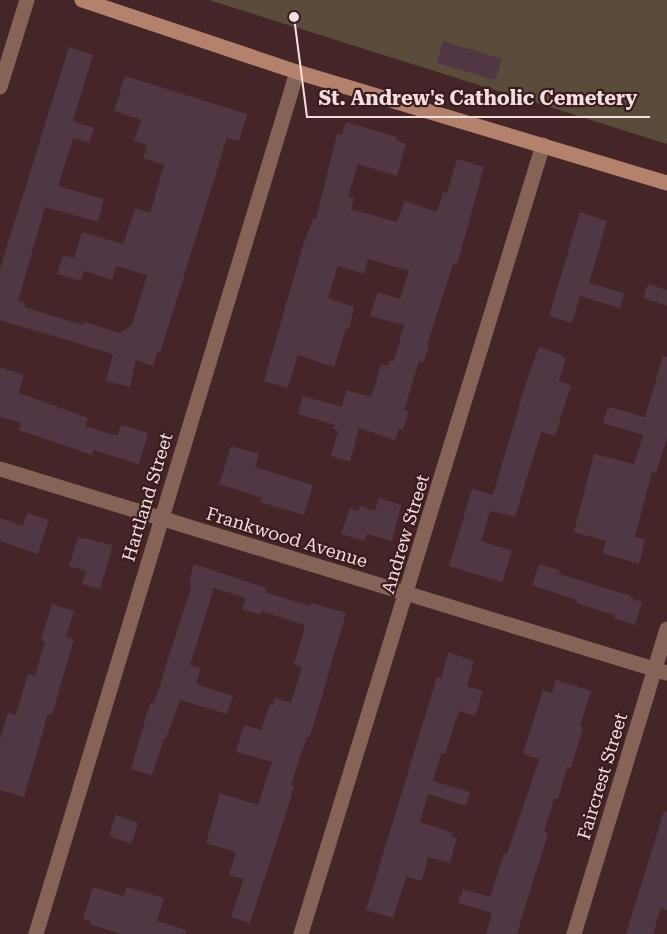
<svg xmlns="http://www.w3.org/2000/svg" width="667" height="934" font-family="'Roboto Serif',serif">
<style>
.green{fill:#5a4b3b}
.building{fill:#513644}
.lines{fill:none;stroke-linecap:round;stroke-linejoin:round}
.minor{stroke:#846457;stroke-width:15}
.secondary{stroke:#b3816c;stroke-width:15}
.labels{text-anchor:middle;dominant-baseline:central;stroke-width:4.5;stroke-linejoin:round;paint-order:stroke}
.street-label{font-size:18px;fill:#f4dedf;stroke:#3a1c1f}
.leader{fill:none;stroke:#f4dedf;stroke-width:2}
.callout-dot{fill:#f4dedf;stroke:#3a1c1f;stroke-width:2}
.callout-label{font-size:20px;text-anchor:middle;font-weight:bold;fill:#f4dedf;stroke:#3a1c1f;stroke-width:4.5;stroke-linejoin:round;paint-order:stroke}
</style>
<rect width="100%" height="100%" fill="#452628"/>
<!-- green -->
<path class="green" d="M209,0H667V144Z"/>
<!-- building -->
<path class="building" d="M443,41L502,59L495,80L437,63Z
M69,47L93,55L73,121L94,128L89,143L73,138L58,186L104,199L98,222L45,207L18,301L26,303L24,307L83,325L84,322L120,333L132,325L147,275L116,266L112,280L84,271L81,281L57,274L63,255L74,258L82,232L123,244L135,208L150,213L164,165L143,158L147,145L134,141L141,120L114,111L125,76L247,114L239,141L227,138L160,353L157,352L153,366L136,360L130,387L106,381L113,354L0,320V269Z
M346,122L397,137L396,140L406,144L397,176L358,164L348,197L354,198L351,209L397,222L405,201L437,212L443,192L447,193L457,159L484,167L457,265L453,264L427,345H429L423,363L419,361L404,410L409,411L403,430L399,429L395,440L359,428L350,462L331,456L338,431L333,429L335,425L298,414L303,396L342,407L346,390L371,397L381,364L388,366L390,360L394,361L404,325L370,316L378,292L400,299L409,271L368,259L364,274L338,266L328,298L354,307L349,329H346L334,367L298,355L288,388L264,381L302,249L313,218L316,219L337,134L342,135Z
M580,212L607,221L589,283L624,293L620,308L580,296L572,323L549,316Z
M648,284L667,290V306L643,298Z
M539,347L562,355V357L566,358L559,381L571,385L555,436L541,432L515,517L490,511L481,541L512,551L502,582L449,566L472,489L493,495L525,386Z
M663,356L667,357V439L656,473L652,472L635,537L645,539L639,564L603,553L606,541L574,532L594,454L634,464L643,435L603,423L608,407L645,417Z
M0,367L24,375L19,393L88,418L85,426L117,436L121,425L148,433L139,464L93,450L92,455L19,430L21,423L0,417Z
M231,446L259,454L255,467L313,485L304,515L260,502L262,498L219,484Z
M379,498L401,505L392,541L367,534L364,541L341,534L350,508L358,511L360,506L375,511Z
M27,513L49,520L38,554L0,541V518L23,526Z
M78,537L113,545L100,589L82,584L86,571L69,566Z
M194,564L266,588L265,592L310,606L311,603L346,613L310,737L308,736L303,748L291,785L294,786L286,813L250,923L231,917L244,879L229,875L236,852L206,843L220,793L258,805L272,762L236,752L244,725L261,730L270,704L273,705L275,698L291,703L302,667L294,664L305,628H303L304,625L261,611L260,615L242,609L246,598L214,588L190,665L201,668L196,684L233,696L227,714L180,700L166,738H164L152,775L131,769L145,720L151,702L154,703L191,588V582H189Z
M539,564L560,570L559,574L631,596V598L642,602L635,625L614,618L615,615L576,603L577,600L532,585Z
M52,604L74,611L66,637L74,639L52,715L48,714L24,797L0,790V740L8,713L16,715L28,674L35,676L45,642L41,641Z
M448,652L474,661L467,686L483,691L475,716L459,711L445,754L441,753L433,781L470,792L466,806L428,794L420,822L453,833L452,837L457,838L450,863L428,857L422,881L406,877L393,918L366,910L423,723L437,677L441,678Z
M556,680L591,691L580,726L583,727L571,768L567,767L558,799L554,798L544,832L548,833L517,934H486L492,913L458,903L463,889L490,897L504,853L507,854L539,759L523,754L543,690L552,693Z
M664,811L667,812V910L661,908L653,934H626Z
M116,815L138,823L131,844L109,836Z
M93,887L124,896L127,887L164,898L157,921L186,930L185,934H121L90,924L91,921L83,919Z"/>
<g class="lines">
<!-- minor -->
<path class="minor" d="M0,87L27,0
M0,469L667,673
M36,934L297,72
M301,934L543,145
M574,934L667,629"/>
<!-- secondary -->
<path class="secondary" d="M82,0L297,72L667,183"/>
</g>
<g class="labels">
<!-- street labels -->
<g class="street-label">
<text transform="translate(147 497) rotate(-73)">Hartland Street</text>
<text transform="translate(405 534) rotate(-73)">Andrew Street</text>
<text transform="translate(287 537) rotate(17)">Frankwood Avenue</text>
<text transform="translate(602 776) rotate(-73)">Faircrest Street</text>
</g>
</g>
<!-- callouts -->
<path class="leader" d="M294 17L307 117H650"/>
<circle class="callout-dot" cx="294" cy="17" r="6"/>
<g class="callout-label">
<text x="478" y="105">St. Andrew's Catholic Cemetery</text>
</g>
</svg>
